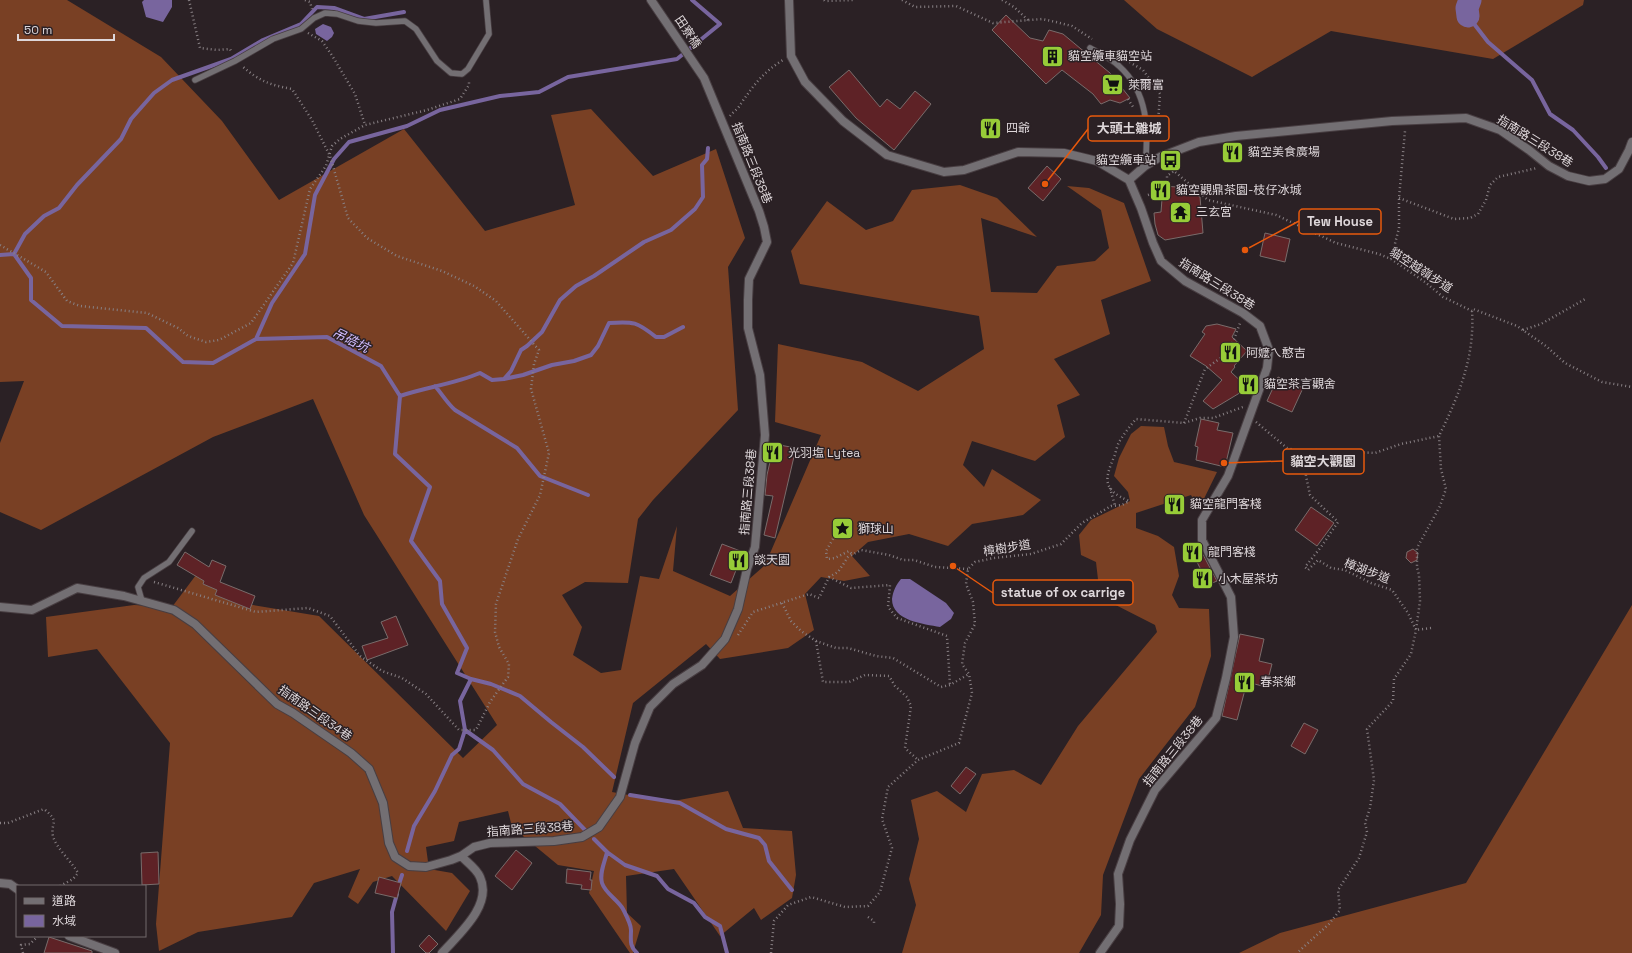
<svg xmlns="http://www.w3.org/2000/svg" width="1632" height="953" font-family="'Space Grotesk','Noto Sans TC',sans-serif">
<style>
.forest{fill:#794024}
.water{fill:#78659e}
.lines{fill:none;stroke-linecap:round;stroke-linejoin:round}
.stream{stroke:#78659e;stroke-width:4}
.river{stroke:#78659e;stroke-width:23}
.building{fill:#5e2226;stroke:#796c6b}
.lane-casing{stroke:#483e42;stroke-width:7}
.street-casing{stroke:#483e42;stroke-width:10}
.path{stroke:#888084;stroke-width:2.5;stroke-dasharray:1 3;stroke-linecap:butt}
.lane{stroke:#736f73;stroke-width:5.5}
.street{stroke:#736f73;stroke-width:8}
.labels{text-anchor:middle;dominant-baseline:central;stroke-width:3;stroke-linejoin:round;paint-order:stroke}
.street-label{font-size:12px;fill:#ded7da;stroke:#2b2125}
.poi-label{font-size:12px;fill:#ded7da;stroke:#2b2125;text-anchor:start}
.water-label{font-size:13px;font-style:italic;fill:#d0bbfe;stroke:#2b2125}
.leader{fill:none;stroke:#e8590c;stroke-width:1.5}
.callout-dot{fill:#e8590c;stroke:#2b2125;stroke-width:1.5}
.callout{fill:#2b2125;stroke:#e8590c;stroke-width:1.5}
.callout-label{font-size:13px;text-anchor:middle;font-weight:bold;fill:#ded7da}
</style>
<rect width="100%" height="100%" fill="#2b2125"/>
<!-- forest -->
<path class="forest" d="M0,0H67L161,57L222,121L279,200L404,129L485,231L575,205L551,115L591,109L653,176L716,149L745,238L728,267L738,410L653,500L638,519L628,583L585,582L562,595L582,627L573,655L601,673L621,670L640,576L659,579L677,526L673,571L730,596L765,565L821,435L775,422L778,344L862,362L918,391L984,349L979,316L800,284L791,251L827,201L866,230L893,221L912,190L960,185L997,198L1037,237L981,218L991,292L1037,293L1057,266L1095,261L1109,248L1101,210L1067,186L1089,188L1124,203L1151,281L1101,300L1110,334L1054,359L1080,395L1057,405L1065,437L1035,461L972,441L963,465L984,487L992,469L1041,500L1023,515L972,524L948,546L909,534L868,542L852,556L870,576L844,581L821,577L805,594L814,630L788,648L720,659L706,644L633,703L612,792L668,802L728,791L743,828L792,831L796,875L792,898L761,920L754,908L720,936L674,869L626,876L627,913L641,926L633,953H630L589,893L594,871L558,865L512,827L508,811L459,822L454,841L426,847L429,869L452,873L470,891L446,931L392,876L373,882L358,904L348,897L360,869L314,883L292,917L198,932L159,951L156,924L170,743L97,649L48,657L46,617L134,605L172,607L196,575L241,603L319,616L463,758L497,725L364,515L313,399L213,437L41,530L0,512V443L24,381L0,382Z
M1124,0H1584L1583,5L1493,59L1331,31L1252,77L1157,29Z
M1141,426L1164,427L1168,446L1174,462L1217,472L1199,509L1191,495L1136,513V528L1158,536L1174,547L1179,576L1172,595L1179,608L1209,609L1211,656L1195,707L1139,779L1103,875L1101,915L1079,953H902L916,905L909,879L919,839L911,800L937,791L966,812L982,774L1014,770L1041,785L1078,726L1157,632L1155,625L1100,597L1096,562L1081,555L1079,535L1091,520L1130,501L1128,492L1114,476L1119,458L1131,434Z
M1632,605V953H1239L1280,933L1466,883Z"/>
<!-- water -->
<path class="water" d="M144,0H172V7L163,22L146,17L142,2Z
M323,24L331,27L334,33L332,37L327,41L316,34L315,29Z
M901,579H910L946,603L954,613L951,619L940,627C924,624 892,621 892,599C893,591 896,585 901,579Z"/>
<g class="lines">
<!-- stream -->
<path class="stream" d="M1468,16L1488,42L1532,80L1550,114L1573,130L1598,157L1606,168
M14,254L25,234L44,216L59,208L77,185L121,139L131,119L154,93L172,80L231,59L263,40L301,24L317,7L334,8L364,19L404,12
M0,255L14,254L31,278V300L62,326L146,328L183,362L213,363L256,339L327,337L381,366L400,396L395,454L430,487L411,541L440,581L442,604L467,648L457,673L471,679L460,701L465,730L459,749L452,755L435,791L414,826L407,851
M256,339L272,303L305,254L315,195L334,159L349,142L407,126L440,110L500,96L539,92L568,77L677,59L720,24L692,0
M504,379L511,371L521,350L527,346L542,332L560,300L576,286L594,276L644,242L671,230L695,209L703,197L702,165L707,159L708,148
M435,386C442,394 447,403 455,410L517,448L540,476L588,495
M400,396C427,387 454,384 480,373L492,380L504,379L523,375L552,365L574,361L591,355L598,346L609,323C634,321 637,322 656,337H664L683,327
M471,679L491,684L520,696L551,722L583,747L614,777
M465,730L493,750L523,784L560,804L585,830
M630,795L680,803L726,829L759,838L765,845L769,861L792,890
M594,839L607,852L625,865L657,876L668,889L694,903L705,917L720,926L727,953
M607,852C605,862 599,873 602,883C605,893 618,900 623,909C626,915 631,924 631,930C631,939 629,946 637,953
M398,887L402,875
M393,953L392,912L397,894"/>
<!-- river -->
<path class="river" d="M1468,16L1467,8L1470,0"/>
</g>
<!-- building -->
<path class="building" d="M1006,15L1030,38L1043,41L1049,30L1063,34L1110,73L1130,98L1120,103L1110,100L1101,104L1093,94L1062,70L1046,84L992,30Z
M849,70L880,107L887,99L900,109L915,91L931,104L894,150L856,118L829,87Z
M1047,166L1061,179L1043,201L1028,188Z
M1163,186L1177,187V192L1191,191L1200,197L1203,233L1165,240L1158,235L1155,224L1154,213L1161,212Z
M1265,233L1290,239L1285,262L1260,256Z
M1217,324L1236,329L1232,337L1247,351L1234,366L1235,367L1231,372L1248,388L1213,409L1203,401L1222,380L1206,366L1190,356L1205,334L1202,332L1206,326Z
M1278,377L1303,388L1292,412L1267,401Z
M1201,419L1219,423L1217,430L1233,433L1225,467L1196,460L1198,447L1195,446Z
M774,444L796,448L775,538L764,535L773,496L765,495L767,475Z
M1311,507L1334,523L1317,546L1295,530Z
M722,544L743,552L731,583L710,575Z
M1199,547L1217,581L1203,587L1196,572L1201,570L1191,550Z
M1413,549L1418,553L1417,560L1411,563L1406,558L1407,552Z
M185,552L209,567L212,560L226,566L220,582L255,596L250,609L215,595L217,590L203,584L204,581L177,565Z
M396,616L408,645L367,660L362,646L388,638L381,622Z
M1240,634L1264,639L1259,661L1272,664L1266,687L1247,682L1237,720L1222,716Z
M1304,723L1318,730L1305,754L1291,746Z
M966,767L976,774L960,794L951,786Z
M516,850L532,863L512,890L495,876Z
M158,852L159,884L142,885L141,853Z
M567,869L591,872L590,880H592L591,890L581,889L582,885L566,883Z
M379,877L401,883L397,898L375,893Z
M429,935L438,944L429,953H426L419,946Z
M49,937L92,951V953H44Z"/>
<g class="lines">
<defs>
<path id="lane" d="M1090,48C1099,53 1111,58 1119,66C1148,92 1149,130 1145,166
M195,80L235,61L273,39L301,29L314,18L325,13L337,14L358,21L376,23L405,21L416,29L437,61L451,73L462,74L468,69L489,34L486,0
M142,601L138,587L144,578L169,562L192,531"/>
<path id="street" d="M789,0L791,56L805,82L843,121L887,155L944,172L964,170L1018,152L1064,153L1097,161L1129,180L1141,208L1153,243L1161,261L1185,281L1243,313L1260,326L1269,350L1267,368L1228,476L1202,520V540L1231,597L1234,637L1226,678L1216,718L1155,790L1130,840L1118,874L1120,904L1119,926L1100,953
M1129,180L1145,166L1160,157L1199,142L1236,136L1392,121L1466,118L1500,130L1529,150L1549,166L1568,176L1589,181L1605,179L1619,169L1629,150L1632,142
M0,607L32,610L77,588L124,596L174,610L195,624L277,704L293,713L351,753L369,769L383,803L389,843L395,857L409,866L426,867L451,860L461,856L474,847L490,843L554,841L582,837L599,827L620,797L635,743L650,707L673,684L702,665L725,639L738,609L747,569L755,547L765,435L760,375L748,328V300L749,279L767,242L764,227L759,211L704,78L651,0
M0,883L10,884L17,889
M69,936L115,953
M442,953C459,934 493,905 480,877C477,869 467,862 461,856"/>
</defs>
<!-- lane casing -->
<use href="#lane" class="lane-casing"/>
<!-- street casing -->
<use href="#street" class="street-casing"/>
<!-- path -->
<path class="path" d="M189,0L200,48L217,50L230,49L232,53
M305,0L310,2L312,9
M824,0L825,1L853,0
M902,0L915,7L956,6L993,23L1042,19L1056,22L1072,26L1092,39
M1002,0L1014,7L1028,20
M308,33L322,41L333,57L355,94L365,125
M1126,60L1143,70L1160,94L1157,137
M1128,99L1133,107
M730,116C733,112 738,109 740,105C753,86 763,72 783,60
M1167,165L1174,171
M1148,195L1153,193L1154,185L1167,183V176L1174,171L1208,200L1276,215L1336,243L1379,254L1391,259L1425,282L1443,297L1472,311L1473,309L1517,326L1546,346L1565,363L1602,382L1632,387
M1399,198L1454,219L1470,218L1478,214L1486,200L1490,185L1498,177L1537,168
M0,245L46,272L67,301L80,306L147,313L178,328L188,336L206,342L219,340L251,323L293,263L310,189L326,166L332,146L340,139L365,125L427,110L460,99L469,85V80
M1391,259L1399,228V198L1405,131
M1523,330L1541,324L1587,298
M1256,422L1287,448L1304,453L1306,476L1310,495L1338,522L1321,547L1305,567L1308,570L1318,560L1331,568L1345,570L1371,583L1392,590L1408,613L1416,630L1411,654L1394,679L1393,701L1367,729L1374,780L1370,808L1365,823L1367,832L1359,858L1338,890L1340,910L1329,924L1297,953
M1184,423L1205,369L1222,357L1233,342L1240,323
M1304,453L1317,450L1375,453L1401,444L1439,436C1459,395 1475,357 1472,311
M1110,488L1115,506
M841,525L826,551L827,559L835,558L849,551L853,555
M829,577L851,588L890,585L888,607L897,618L947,636L950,685
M154,582L256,612L308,608L330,616L360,656L382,671L402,678L426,694L459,730H476L490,702L508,677L509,664L499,647L495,632L496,604L518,539L540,495L549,453L531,389L534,364L539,350L496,301L474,286L442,271L397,256L367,238L348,218L330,156L312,120L292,89C270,85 259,81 242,66
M782,603L791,621L801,631L816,641L836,648H848L876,656L893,658L941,687L950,685L969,674
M1431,628L1416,630L1420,601L1419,575L1417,567V548L1440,506L1446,489L1441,469L1439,436
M738,635L753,612L809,594L819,598L829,577L838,572L848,557L861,550L889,555L903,560H914L935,567L968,569
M816,641L823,682H849L865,675L889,676L895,686L907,697L911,706L905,748L918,760
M0,823H8L44,809C61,823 50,822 53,836C56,848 72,862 78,873L73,879L60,886
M868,917L874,921V924
M23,953L21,945L30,944L38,936
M771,953L774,921L788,905L811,897L845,907L868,906L880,892L892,848L882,819L888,787L918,760L959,743L972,693L969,674L962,664L965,643L975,624L973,602L966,584L968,569L975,562L994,558L1031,554L1061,544L1082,523L1111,506L1122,505L1129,501C1103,490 1104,480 1114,457C1116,452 1117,446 1119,442C1124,434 1130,426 1136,419L1184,423L1200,418H1213L1243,407"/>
<!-- lane -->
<use href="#lane" class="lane"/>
<!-- street -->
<use href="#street" class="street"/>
</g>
<!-- icons -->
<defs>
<symbol id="building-square" viewBox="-11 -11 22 22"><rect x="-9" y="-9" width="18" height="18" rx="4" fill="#97cc38" stroke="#2b2125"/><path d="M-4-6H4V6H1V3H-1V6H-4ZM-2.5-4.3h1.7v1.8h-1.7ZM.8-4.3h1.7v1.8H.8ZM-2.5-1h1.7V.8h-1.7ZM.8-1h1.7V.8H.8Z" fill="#111"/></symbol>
<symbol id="supermarket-square" viewBox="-11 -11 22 22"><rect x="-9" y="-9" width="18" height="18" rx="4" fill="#97cc38" stroke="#2b2125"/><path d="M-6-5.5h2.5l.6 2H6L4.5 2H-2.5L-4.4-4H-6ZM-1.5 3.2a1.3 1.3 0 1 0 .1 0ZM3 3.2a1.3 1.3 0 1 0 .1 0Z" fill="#111"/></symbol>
<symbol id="restaurant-square" viewBox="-11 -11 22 22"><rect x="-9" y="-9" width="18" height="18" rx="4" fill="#97cc38" stroke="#2b2125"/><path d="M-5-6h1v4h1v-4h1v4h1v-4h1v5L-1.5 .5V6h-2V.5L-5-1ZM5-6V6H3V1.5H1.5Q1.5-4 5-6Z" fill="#111"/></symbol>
<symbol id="bus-square" viewBox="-11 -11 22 22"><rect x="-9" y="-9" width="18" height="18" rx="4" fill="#97cc38" stroke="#2b2125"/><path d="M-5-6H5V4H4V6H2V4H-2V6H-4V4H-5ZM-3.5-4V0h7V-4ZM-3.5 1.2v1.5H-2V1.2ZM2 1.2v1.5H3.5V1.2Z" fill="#111"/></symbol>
<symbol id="temple-square" viewBox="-11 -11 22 22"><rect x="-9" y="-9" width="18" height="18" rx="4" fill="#97cc38" stroke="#2b2125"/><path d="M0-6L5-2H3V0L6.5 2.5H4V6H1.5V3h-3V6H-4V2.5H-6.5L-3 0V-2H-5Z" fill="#111"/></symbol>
<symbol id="sight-square" viewBox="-11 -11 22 22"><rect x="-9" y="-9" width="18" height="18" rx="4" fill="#97cc38" stroke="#2b2125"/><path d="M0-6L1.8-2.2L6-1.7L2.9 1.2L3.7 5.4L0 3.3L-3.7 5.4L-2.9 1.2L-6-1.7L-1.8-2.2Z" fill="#111"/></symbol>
</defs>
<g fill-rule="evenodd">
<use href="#building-square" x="1040" y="44" width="25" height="25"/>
<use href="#supermarket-square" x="1100" y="72" width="25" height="25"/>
<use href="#restaurant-square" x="978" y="116" width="25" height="25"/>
<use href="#restaurant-square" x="1220" y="140" width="25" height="25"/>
<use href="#bus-square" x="1158" y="148" width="25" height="25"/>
<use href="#restaurant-square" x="1148" y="178" width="25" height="25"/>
<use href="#temple-square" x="1168" y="200" width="25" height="25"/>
<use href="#restaurant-square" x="1218" y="340" width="25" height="25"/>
<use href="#restaurant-square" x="1236" y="372" width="25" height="25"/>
<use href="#restaurant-square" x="760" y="440" width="25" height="25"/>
<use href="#restaurant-square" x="1162" y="492" width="25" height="25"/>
<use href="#sight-square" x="830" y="516" width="25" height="25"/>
<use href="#restaurant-square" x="1180" y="540" width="25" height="25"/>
<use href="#restaurant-square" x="726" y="548" width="25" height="25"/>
<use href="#restaurant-square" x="1190" y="566" width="25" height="25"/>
<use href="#restaurant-square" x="1232" y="670" width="25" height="25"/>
</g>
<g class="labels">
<!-- street labels -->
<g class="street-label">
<text transform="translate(688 32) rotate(56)">田寮橋</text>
<text transform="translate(1535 141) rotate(32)">指南路三段38巷</text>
<text transform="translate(752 163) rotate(68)">指南路三段38巷</text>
<text transform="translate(1421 270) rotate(33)">貓空越嶺步道</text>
<text transform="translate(1217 284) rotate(32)">指南路三段38巷</text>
<text transform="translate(748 492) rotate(-85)">指南路三段38巷</text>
<text transform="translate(1007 548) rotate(-9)">樟樹步道</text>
<text transform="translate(1367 571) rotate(21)">樟湖步道</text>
<text transform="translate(315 713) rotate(35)">指南路三段34巷</text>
<text transform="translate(1173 751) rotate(-51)">指南路三段38巷</text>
<text transform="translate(530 829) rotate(-4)">指南路三段38巷</text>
</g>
<!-- poi labels -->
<g class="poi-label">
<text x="1068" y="56">貓空纜車貓空站</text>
<text x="1128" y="85">萊爾富</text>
<text x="1006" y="128">四爺</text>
<text x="1248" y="152">貓空美食廣場</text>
<text x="1156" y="160" text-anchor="end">貓空纜車站</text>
<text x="1176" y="190">貓空觀鼎茶園-枝仔冰城</text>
<text x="1196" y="212">三玄宮</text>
<text x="1246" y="353">阿嬤ㄟ憨吉</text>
<text x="1264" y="384">貓空茶言觀舍</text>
<text x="788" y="453">光羽塩 Lytea</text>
<text x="1190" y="504">貓空龍門客棧</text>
<text x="858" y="529">獅球山</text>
<text x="1208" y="552">龍門客棧</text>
<text x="754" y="560">談天園</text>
<text x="1218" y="579">小木屋茶坊</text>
<text x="1260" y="682">春茶鄉</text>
</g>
<!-- water labels -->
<g class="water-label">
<text transform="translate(351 340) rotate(26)">吊硞坑</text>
</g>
</g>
<!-- callouts -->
<path class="leader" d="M1045 184L1088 129M1245 250L1299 221M1224 463L1283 461M953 566L993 593"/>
<g class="callout-dot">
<circle cx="1045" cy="184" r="4"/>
<circle cx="1245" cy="250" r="4"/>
<circle cx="1224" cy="463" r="4"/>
<circle cx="953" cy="566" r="4"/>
</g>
<g class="callout">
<rect x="1088" y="116" width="81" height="25" rx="4"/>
<rect x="1299" y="209" width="82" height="25" rx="4"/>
<rect x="1283" y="449" width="81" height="25" rx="4"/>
<rect x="993" y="580" width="140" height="25" rx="4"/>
</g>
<g class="callout-label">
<text x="1129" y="133">大頭土雛城</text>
<text x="1340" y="226">Tew House</text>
<text x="1323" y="466">貓空大觀園</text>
<text x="1063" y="597">statue of ox carrige</text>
</g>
<!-- legend -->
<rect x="16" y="885" width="130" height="52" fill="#2b2125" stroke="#736a6d"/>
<rect x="24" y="898" width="20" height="6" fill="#736f73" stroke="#736a6d"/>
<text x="52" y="905" font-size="12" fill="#ded7da">道路</text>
<rect x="24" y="915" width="20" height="12" fill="#78659e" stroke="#736a6d"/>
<text x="52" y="925" font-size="12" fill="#ded7da">水域</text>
<!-- scale -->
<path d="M18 34v6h96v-6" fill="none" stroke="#ded7da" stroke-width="2"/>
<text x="24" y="34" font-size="12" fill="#ded7da" stroke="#2b2125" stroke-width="3" paint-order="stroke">50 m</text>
</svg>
